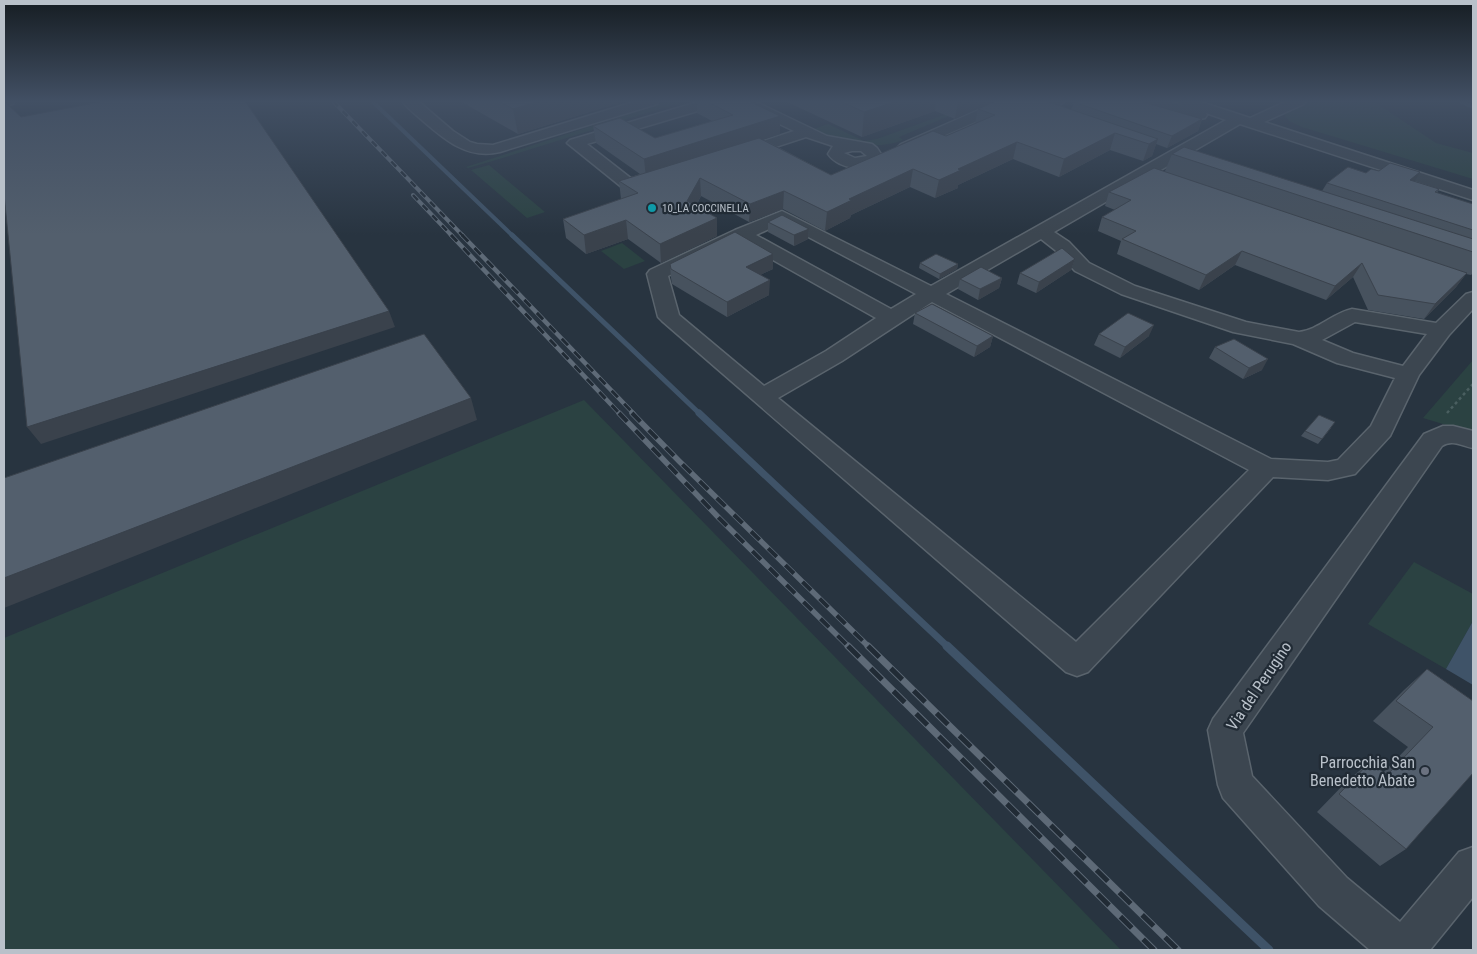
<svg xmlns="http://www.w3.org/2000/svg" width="1477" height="954" font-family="'Roboto Condensed',sans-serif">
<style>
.green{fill:#2b4242}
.water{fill:#3f5368}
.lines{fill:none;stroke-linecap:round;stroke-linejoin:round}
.stream-far3{stroke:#3f5368;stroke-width:4}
.stream-far2{stroke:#3f5368;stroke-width:5}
.stream-far1{stroke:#3f5368;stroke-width:7}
.stream{stroke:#3f5368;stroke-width:9}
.minor-casing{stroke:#5a646d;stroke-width:3}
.path{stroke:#4a5f60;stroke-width:2.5;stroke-dasharray:3 3;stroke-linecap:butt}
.minor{fill:#3c4650;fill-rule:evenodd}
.rail-far3-casing{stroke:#5e6a77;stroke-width:4}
.rail-far2-casing{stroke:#5e6a77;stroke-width:4.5}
.rail-far1-casing{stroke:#5e6a77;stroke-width:5.5}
.rail-casing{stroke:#5e6a77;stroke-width:7}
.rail-far3{stroke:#212b35;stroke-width:2.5;stroke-dasharray:7;stroke-linecap:butt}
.rail-far2{stroke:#212b35;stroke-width:3;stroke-dasharray:9;stroke-linecap:butt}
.rail-far1{stroke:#212b35;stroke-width:4;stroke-dasharray:12;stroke-linecap:butt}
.rail{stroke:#212b35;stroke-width:5;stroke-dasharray:16;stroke-linecap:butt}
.wall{fill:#47525e}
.shaded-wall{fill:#3a424c}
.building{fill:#535f6d;stroke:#3a424c}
.culture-dot{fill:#0f9aa8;stroke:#212b35;stroke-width:2}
.worship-dot{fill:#6b7280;stroke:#212b35;stroke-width:2}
.labels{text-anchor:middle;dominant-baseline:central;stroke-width:4.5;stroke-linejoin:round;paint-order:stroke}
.far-poi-label{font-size:11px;fill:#b9c1ca;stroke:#212b35;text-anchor:start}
.near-street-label{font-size:16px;fill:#b9c1ca;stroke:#212b35}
.near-poi-label{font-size:16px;fill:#b9c1ca;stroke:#212b35;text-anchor:end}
</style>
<rect width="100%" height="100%" fill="#283440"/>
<!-- green -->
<path class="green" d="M669,101H688C614,122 542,147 468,168L466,167Z
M1308,101H1373L1436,143L1473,153V179L1302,127L1289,121L1283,113Z
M946,114L951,115L899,137L903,140C873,152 842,142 814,129L828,124L864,141L877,139Z
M489,165L545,212L527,218L471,170Z
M622,243L645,261L624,269L601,251Z
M1473,360V433L1423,418Z
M584,400L1121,950H4V638Z
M1414,562L1473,594V621L1446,669L1368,624Z"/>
<!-- water -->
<path class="water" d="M1473,621V685L1446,669Z"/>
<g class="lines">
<!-- stream-far3 -->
<path class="stream-far3" d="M372,101L513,236
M1460,101L1473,107"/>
<!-- stream-far2 -->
<path class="stream-far2" d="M512,235L700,414"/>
<!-- stream-far1 -->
<path class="stream-far1" d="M699,413L948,647"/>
<!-- stream -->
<path class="stream" d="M947,646L1269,950"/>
<defs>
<path id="minor" d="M4,101H15L13,104L4,106Z
M402,101H418L453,131L470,142L477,144L493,145L637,101H659L657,104L500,152C468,160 445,140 422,120C415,114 407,108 402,101Z
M701,101H723L721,104L587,144L637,183L654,178L660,179L662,183C657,191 638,195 629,193L567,143L570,140Z
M736,101H754L827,136L872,144L877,148L883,157C871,174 839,170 828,154L833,146L806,137L742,158H730L728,155L730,152L794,131L738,104ZM852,151H861L867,156L855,158L844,153Z
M999,101H1018L1016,104L911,150H901L898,147L901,144Z
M1048,101H1065L1053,110L1067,115L1069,118L1067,121L1062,122L1037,114L1035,111Z
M1145,101H1168L1191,108L1179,104L1177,101H1198L1250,118L1287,101H1306L1304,104L1264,122L1473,190V200L1240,124L1054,232L1069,242L1089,263L1135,286L1246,322L1299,332C1318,330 1333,313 1352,309L1436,323L1466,294L1473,292V309L1449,335L1419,375L1390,436L1355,474L1328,480L1273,477L1088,672L1077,676L1066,672L662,321L658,317L647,274L650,270L735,230L782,211L931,286L1226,120L1206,113L1207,115L1205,118L1200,119L1147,104ZM782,223L916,294L891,309L756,235ZM1041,239L1055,250L1075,271L1121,294L1233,332L1293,344L1337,363L1395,378L1371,426L1338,460L1328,462L1271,459L946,294ZM741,242L876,318L826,351L764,386L679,315L668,276ZM932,302L1249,470L1076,642L778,398L842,361ZM1355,322L1427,334L1403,366L1353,353L1322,340Z
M1443,426H1453L1473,431V448C1462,446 1452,439 1442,446L1243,733L1252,776L1347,878L1400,922L1459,852L1473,847V897L1430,950H1370L1319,906L1223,798L1218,785L1208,730L1213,719L1424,434Z"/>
</defs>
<!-- minor casing -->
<use href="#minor" class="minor-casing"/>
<!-- path -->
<path class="path" d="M1447,413L1473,384"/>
<!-- minor -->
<use href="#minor" class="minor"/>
<defs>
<path id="rail-far3" d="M333,101L463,236
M413,195L452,236"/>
<path id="rail-far2" d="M451,235L620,414
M462,235L634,414"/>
<path id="rail-far1" d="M619,413L719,518L849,647
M632,413L679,461L869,647"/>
<path id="rail" d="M848,646L1154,950
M868,646L1178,950"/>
</defs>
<!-- rail-far3 casing -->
<use href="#rail-far3" class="rail-far3-casing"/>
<!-- rail-far2 casing -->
<use href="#rail-far2" class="rail-far2-casing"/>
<!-- rail-far1 casing -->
<use href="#rail-far1" class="rail-far1-casing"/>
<!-- rail casing -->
<use href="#rail" class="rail-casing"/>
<!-- rail-far3 -->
<use href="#rail-far3" class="rail-far3"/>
<!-- rail-far2 -->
<use href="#rail-far2" class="rail-far2"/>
<!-- rail-far1 -->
<use href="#rail-far1" class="rail-far1"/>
<!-- rail -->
<use href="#rail" class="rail"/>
</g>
<!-- wall -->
<path class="wall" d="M460,101H625L518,134Z
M697,101H749L780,116V134L763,139L831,175L946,136L975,124L978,109L1071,110L1074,102L1202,119L1198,131L1167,148L1156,144L1152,156L1143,161L1110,150L1059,177L1013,159L958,185V188L935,198L910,187L851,215L850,218L825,231L783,209L749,222L701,196L696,206L717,218V236L661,263L628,239L586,254L566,238L563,219L621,199L619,181L640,174L596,143L593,126L655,138L712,121L697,113Z
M785,101H994L955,119L935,111L862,137Z
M1172,154L1322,191L1327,183L1366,173L1414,181L1439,189L1437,193L1473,204V273L1471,275L1466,274L1456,287L1424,319L1368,310L1353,277L1326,300L1235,265L1199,290L1117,254L1121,241L1098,231L1102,217L1115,210L1105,206L1109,192L1165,171Z
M768,222L809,229L808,239L794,246L768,232Z
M1075,259L1071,270L1036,293L1017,284L1020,273Z
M920,263L958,264L957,269L939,279L919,268Z
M670,264L773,269L760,275L769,295L727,317L672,284L671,278Z
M1002,278L999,288L978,300L958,289L960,279Z
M915,313L993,336L990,347L974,357L913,324Z
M1099,334L1149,336L1120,358L1094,345Z
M1215,347L1262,370L1243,379L1209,358Z
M1331,428L1318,444L1301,436L1305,431Z
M1427,669L1473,701L1406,849L1380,866L1317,812L1347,781L1370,762L1383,773L1408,747L1373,721L1404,690Z"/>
<!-- shaded-wall -->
<path class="shaded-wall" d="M540,101H625L518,134L513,109Z
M897,101H936L935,111L862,137L864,112Z
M958,101H994L955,119Z
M780,116V134L646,178L644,159Z
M1202,119L1198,131L1167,148L1172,136Z
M1115,133L1110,150L1059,177L1064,159Z
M1158,139L1152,156L1143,161L1149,144Z
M1017,142L1013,159L958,185V188L935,198L939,180L958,169Z
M913,169L910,187L851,215L850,218L825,231L827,212L849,199Z
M1420,172L1412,186L1410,180Z
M700,178L701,196L688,219L687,201Z
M784,191L783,209L749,222L750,204Z
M717,218V236L661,263L660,244Z
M626,220L628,239L586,254L584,235Z
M809,229L808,239L794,246V235Z
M1242,251L1235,265L1199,290L1206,275Z
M773,254V269L745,282L746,267Z
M1075,259L1071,270L1036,293L1039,282Z
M1362,263L1353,277L1326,300L1335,286Z
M958,264L957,269L939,279L940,274Z
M1467,273L1456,287L1424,319L1435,304Z
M1002,278L999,288L978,300L980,289Z
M770,280L769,295L727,317V302Z
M389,311L395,327L41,444L27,427Z
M1154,325L1149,336L1120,358L1125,347Z
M993,336L990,347L974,357L977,346Z
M1268,359L1262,370L1243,379L1249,368Z
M471,398L477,420L4,608V578Z"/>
<!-- building -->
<path class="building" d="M4,101L21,117L105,101H245L389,311L27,427L4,194Z
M499,101H540L513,109Z
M706,101H749L780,116L644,159L593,126L620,118L655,138L733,115Z
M840,101H897L864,112Z
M996,101H1046L1158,139L1149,144L1115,133L1064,159L1017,142L958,169L961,170L939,180L913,169L849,199L852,200L827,212L784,191L750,204L700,178L687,201L717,218L660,244L626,220L584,235L563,219L638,193L619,181L759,138L831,175L933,131L946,136L995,115L978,109Z
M1076,101H1140L1202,119L1172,136L1074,102Z
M1184,147L1473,239V252L1172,154Z
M1390,163L1420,172L1410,180L1439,189L1435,192L1473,204V230L1327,183L1348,167L1366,173L1371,169L1379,171Z
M1154,168L1467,273L1435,304L1378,295L1362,263L1335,286L1242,251L1206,275L1122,239L1136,231L1102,217L1131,200L1109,192Z
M782,215L809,229L794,235L768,222Z
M735,232L773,254L746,267L770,280L727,302L671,269L670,264Z
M1062,248L1075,259L1039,282L1020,273Z
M936,254L958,264L940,274L920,263Z
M981,267L1002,278L980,289L960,279Z
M932,304L993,336L977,346L915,313Z
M1128,313L1154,325L1125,347L1099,334Z
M424,334L471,398L4,578V478Z
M1234,339L1268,359L1249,368L1215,347Z
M1319,415L1335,422L1322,439L1305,431Z
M1427,669L1473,701V773L1406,849L1339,794L1370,762L1387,775L1433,727L1396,701Z"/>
<!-- sky -->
<linearGradient id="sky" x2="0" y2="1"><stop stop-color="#161d23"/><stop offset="0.43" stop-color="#425064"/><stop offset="1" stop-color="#425064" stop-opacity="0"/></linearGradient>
<rect width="1477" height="235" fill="url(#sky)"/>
<!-- markers -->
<circle class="culture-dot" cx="652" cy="208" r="5"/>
<circle class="worship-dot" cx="1425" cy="771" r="5"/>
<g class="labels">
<!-- far-poi labels -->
<g class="far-poi-label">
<text x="662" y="208">10_LA COCCINELLA</text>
</g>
<!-- near-street labels -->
<g class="near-street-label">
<text transform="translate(1259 686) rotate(-56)">Via del Perugino</text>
</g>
<!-- near-poi labels -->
<g class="near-poi-label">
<text x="1415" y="762">Parrocchia San<tspan x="1415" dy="18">Benedetto Abate</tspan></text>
</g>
</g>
<!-- border -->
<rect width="1477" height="954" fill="none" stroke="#b9c1ca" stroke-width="10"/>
</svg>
